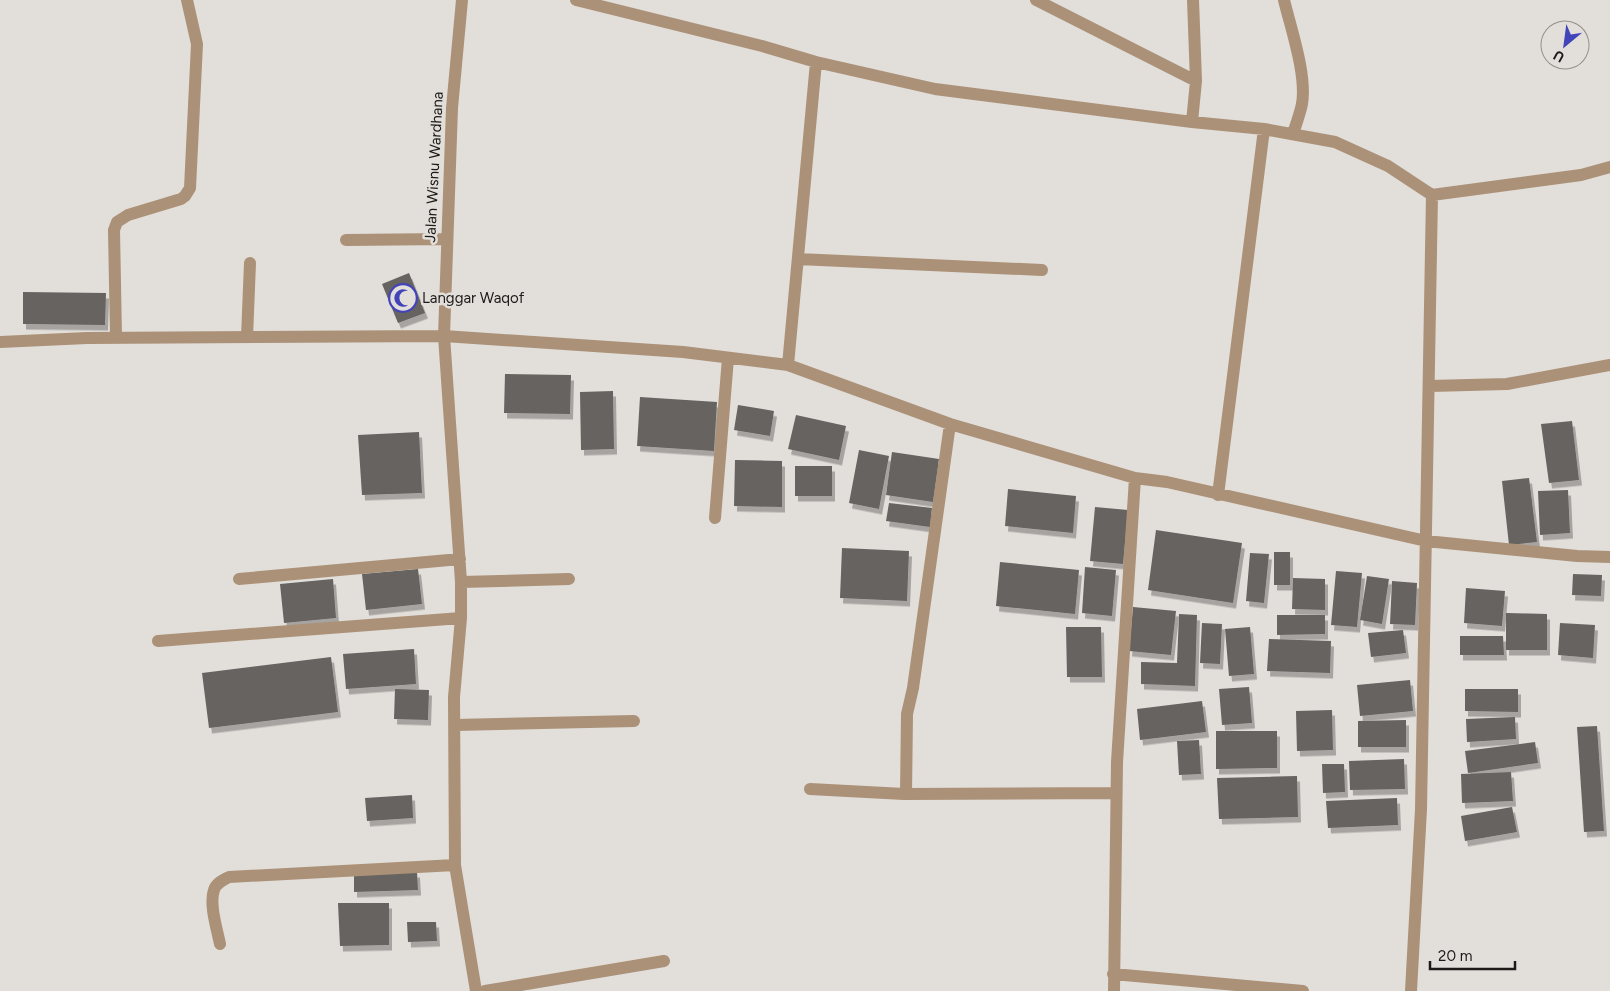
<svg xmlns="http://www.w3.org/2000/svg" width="1610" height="991" font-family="Figtree,sans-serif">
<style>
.building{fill:#666360;filter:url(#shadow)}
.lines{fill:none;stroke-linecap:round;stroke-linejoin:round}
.minor{stroke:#ab9177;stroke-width:12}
.labels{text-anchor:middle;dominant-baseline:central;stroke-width:5;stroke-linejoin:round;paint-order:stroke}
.street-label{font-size:15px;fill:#1b1a18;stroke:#e2deda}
.poi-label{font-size:15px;fill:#1b1a18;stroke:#e2deda;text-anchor:start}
</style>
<defs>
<filter id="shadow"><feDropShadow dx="3" dy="5.5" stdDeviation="0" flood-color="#0004"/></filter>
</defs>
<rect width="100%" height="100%" fill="#e2deda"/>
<!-- building -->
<path class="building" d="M409,273L425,313L398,323L382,284Z
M23,292L106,293L105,325L23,324Z
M505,374L571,375L570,414L504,413Z
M613,391L614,449L581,450L580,392Z
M640,397L717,402L714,451L637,446Z
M738,405L774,411L770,436L734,430Z
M796,415L846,426L839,460L788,449Z
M1572,421L1579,480L1549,483L1541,424Z
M419,432L422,493L362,495L358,435Z
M859,450L889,456L879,509L849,503Z
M892,452L939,459L933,502L886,495Z
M735,460L782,461V507L734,506Z
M795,466H832V496H795Z
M1529,478L1537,542L1509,545L1502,481Z
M1008,489L1076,496L1073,533L1005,526Z
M1568,490L1570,533L1540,535L1538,491Z
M889,503L932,508L930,527L886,521Z
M1095,507L1128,510L1123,564L1090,561Z
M1156,530L1242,543L1233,603L1148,590Z
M842,548L909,551L907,601L840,598Z
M1274,552H1290V585H1274Z
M1250,553L1269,554L1264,603L1246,601Z
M1000,562L1079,570L1075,614L996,606Z
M1085,567L1116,570L1112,616L1082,613Z
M418,569L422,604L366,610L362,574Z
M1336,571L1362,573L1357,627L1331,625Z
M1573,574L1602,575L1601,596L1572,595Z
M1367,576L1389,579L1382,624L1360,620Z
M1293,578L1325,579V610L1292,609Z
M333,579L336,618L284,623L280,584Z
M1392,581L1417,583L1415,625L1390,624Z
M1466,588L1505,591L1502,626L1464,623Z
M1133,607L1176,611L1171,655L1129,651Z
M1506,613L1547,614V650H1506Z
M1179,614L1197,615L1195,686L1141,684V662L1177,663Z
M1277,615H1325V634L1277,635Z
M1202,623L1222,624L1220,664L1200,663Z
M1560,623L1595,625L1593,658L1558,655Z
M1066,627H1101L1102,677H1067Z
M1250,627L1254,674L1229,676L1225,629Z
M1403,630L1406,653L1371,657L1368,633Z
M1460,636H1503L1504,655H1460Z
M1269,639L1331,641L1330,673L1267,671Z
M414,649L416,684L346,689L343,654Z
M331,657L338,712L209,728L202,673Z
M1410,680L1413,711L1360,716L1357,685Z
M1249,687L1252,723L1222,725L1219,689Z
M395,689L429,690L428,720L394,719Z
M1465,689H1518V712L1465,711Z
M1202,701L1206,732L1140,740L1137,709Z
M1332,710L1333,750L1297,751L1296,711Z
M1515,717L1516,739L1467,742L1466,719Z
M1406,720V747H1358V721Z
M1597,726L1604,831L1584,832L1577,727Z
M1216,731H1277V768L1216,769Z
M1199,740L1201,774L1179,775L1177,741Z
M1535,742L1538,763L1468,773L1465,751Z
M1404,759L1405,789L1350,790L1349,761Z
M1322,764H1344L1345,792L1323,793Z
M1511,772L1513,801L1462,803L1461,774Z
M1297,776L1298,817L1219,819L1217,778Z
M412,795L413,818L367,821L365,798Z
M1397,798L1398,825L1328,828L1326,801Z
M1512,807L1517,832L1465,841L1461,816Z
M417,872L418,890L354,892V875Z
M338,903H389V945L340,946Z
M407,922H436L437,941L408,942Z"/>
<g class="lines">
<!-- minor -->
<path class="minor" d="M462,0L452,108L444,336L461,582V618L454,697L455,865L476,991
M576,0L762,46L816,62L935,89L1192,122L1264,129L1335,142L1388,166L1432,195
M1036,0L1196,81
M1284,0C1291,29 1307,75 1302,104C1300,114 1296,124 1293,134
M1192,122L1196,81L1193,0
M346,240L447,239
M798,259L1042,270
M116,337L114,230L117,222L128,215L181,199L185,196L190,188L197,44L187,0
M247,337L250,263
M0,342L87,338L444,336L683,352L788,365L950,424L1135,478L1167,482L1426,541L1577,556L1610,557
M788,365L816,62
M1430,386L1507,384L1610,365
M1218,495L1264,129
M715,518L728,358
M239,579L460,559
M461,582L569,579
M158,641L461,618
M455,725L634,721
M810,789L904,794L1116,793
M906,794L907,714L913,688L950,424
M220,944C217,929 209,904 214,890C216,883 223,880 229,877L455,865
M1113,974L1303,991
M485,991L664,961
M1114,991L1117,762L1135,478
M1411,991L1421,809L1432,195L1581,175L1610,167"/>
</g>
<!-- icons -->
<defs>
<symbol id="mosque-ring" viewBox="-11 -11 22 22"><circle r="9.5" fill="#e2deda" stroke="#4244ba" stroke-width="1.5"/><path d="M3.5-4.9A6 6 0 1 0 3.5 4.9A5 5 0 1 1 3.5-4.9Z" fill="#4244ba"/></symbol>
</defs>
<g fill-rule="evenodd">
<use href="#mosque-ring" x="387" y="282" width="32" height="32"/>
</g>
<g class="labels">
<!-- street labels -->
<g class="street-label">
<text transform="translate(434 167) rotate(-87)">Jalan Wisnu Wardhana</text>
</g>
<!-- poi labels -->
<g class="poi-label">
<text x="422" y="298">Langgar Waqof</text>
</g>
</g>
<!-- north arrow -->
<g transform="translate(1565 45) rotate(209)"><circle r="24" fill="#e2deda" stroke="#92908c"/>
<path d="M0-4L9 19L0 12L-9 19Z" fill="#4244ba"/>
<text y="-8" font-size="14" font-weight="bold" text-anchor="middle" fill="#1b1a18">U</text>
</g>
<!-- scale -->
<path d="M1430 961v8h85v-8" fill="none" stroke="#1b1a18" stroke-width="2.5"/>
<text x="1438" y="961" font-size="15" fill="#1b1a18" stroke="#e2deda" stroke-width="4" paint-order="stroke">20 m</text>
</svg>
